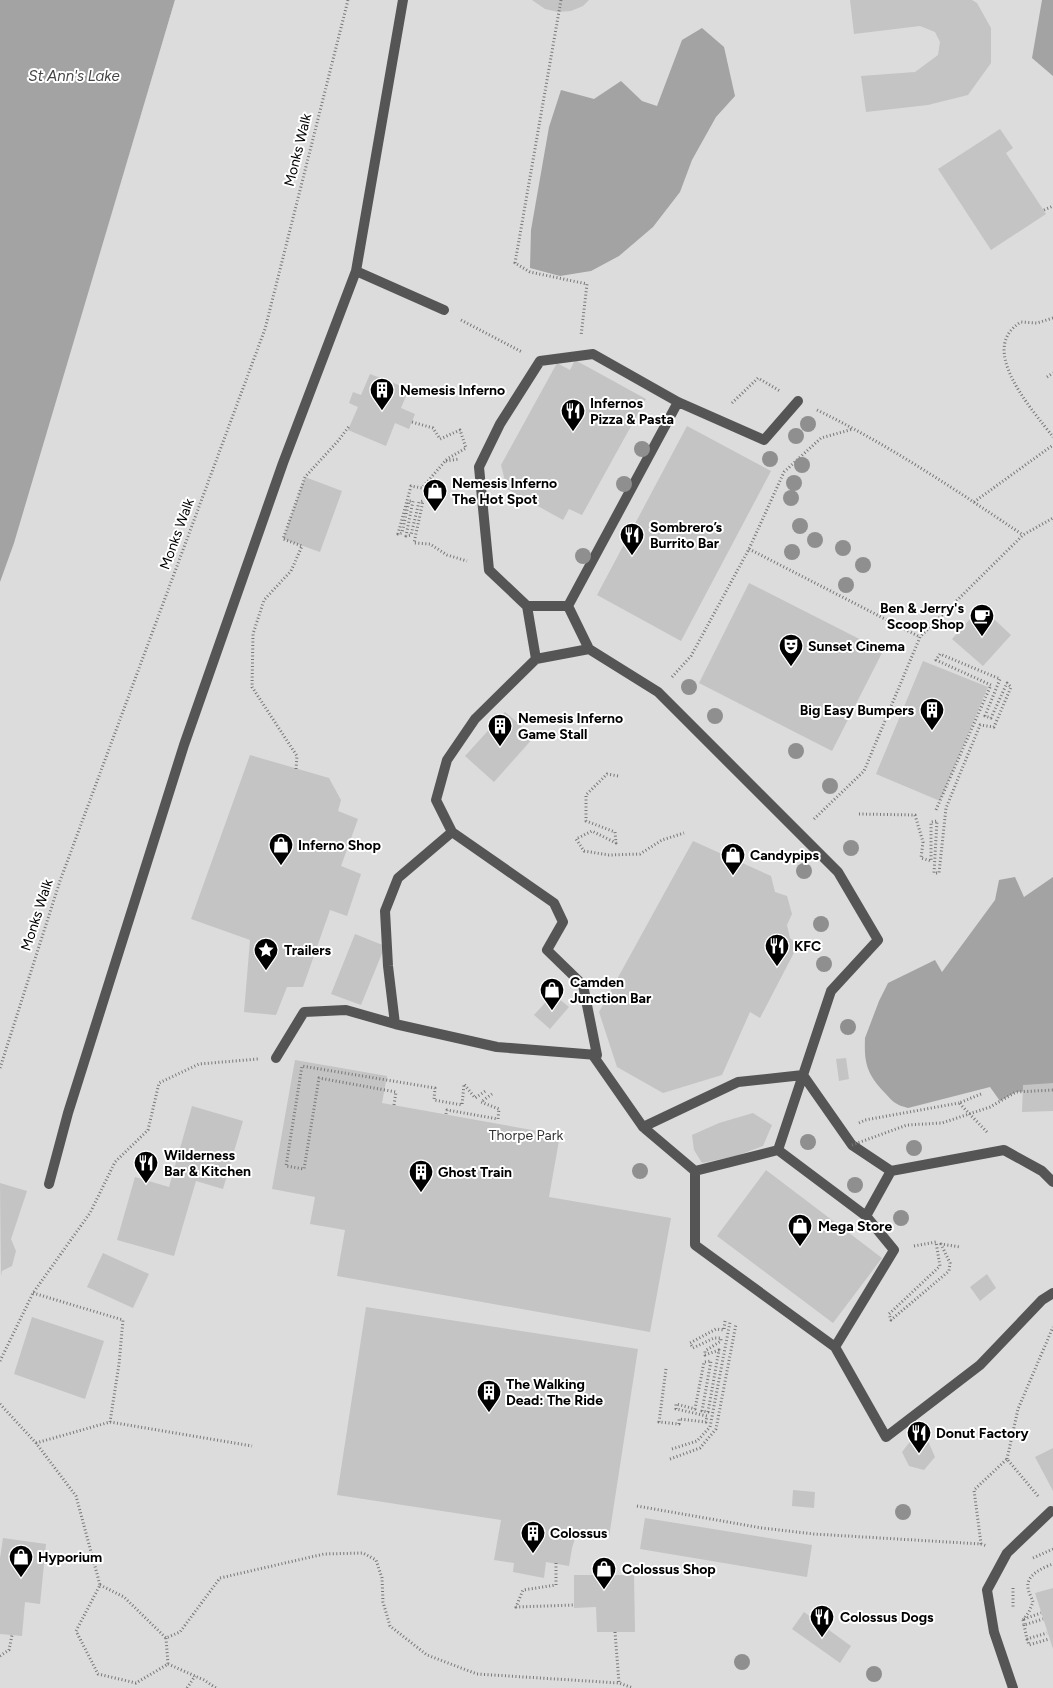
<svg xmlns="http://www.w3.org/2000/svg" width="1053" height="1688" font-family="Figtree,sans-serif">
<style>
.green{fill:#dcdcdc}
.water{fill:#a3a3a3}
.building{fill:#c4c4c4}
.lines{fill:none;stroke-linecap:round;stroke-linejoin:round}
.path{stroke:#777;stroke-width:3;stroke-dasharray:1 2.5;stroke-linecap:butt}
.service{stroke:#555;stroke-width:10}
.pedestrian{stroke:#555;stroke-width:10}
.path-bridge{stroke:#777;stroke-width:3;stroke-dasharray:1 2.5;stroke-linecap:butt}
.tree{fill:#8f8f8f}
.labels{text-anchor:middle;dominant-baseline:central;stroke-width:4;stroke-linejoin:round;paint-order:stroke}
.street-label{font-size:14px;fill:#000;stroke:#fff}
.poi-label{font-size:14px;font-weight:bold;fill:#000;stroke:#fff;text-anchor:start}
.park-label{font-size:14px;fill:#333;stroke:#fff}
.water-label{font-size:15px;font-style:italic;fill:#444;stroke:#fff}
</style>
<rect width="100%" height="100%" fill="#fff"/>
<!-- green -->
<path class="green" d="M175,0H1053V1688H0V579L20,520Z"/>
<!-- water -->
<path class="water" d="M0,0H175L14,543L0,582Z
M1042,0H1053V76L1032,58Z
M702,28L724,47L735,96L716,117L692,160L680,192L653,227L619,256L591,271L560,276L530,268L531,230L549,127L561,90L594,99L621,81L642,101L657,106L682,40Z
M1015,877L1024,897L1053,877V1089L1016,1092L1000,1101L990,1087L908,1108C896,1105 893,1102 885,1093C867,1074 864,1064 865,1038L879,1001L888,983L935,960L942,972L995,900L999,880Z"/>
<!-- building -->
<path class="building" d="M532,0H589L583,6L571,11L558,12L545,9Z
M850,0H972L977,3L991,28V63L968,95L928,105L866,112L861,76L915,72L938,55L940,42L935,32L920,26L854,34Z
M1000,129L1013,148L1006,153L1046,214L991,250L938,169Z
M575,360L646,399L582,515L569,509L563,520L507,489L501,465L557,363L570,370Z
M370,374L409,389L401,408L415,414L409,429L395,423L386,446L348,430L358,407L349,403L353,392L361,395Z
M687,426L771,471L681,641L597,595Z
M305,477L342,491L320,552L283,539Z
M749,583L883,651L832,751L699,683Z
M981,607L1011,635L983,666L952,639Z
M923,661L988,687L940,801L876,774Z
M505,712L534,737L494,782L465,756Z
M250,755L329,778L341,800L338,811L358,819L341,866L361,874L347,916L330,910L303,987H287L276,1015L244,1012L250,940L191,919Z
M693,841L771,876L775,892L787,896L792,914L787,925L790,938L798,945L760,1018L750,1012L722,1075L663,1093L617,1067L599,1012Z
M355,934L385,946L361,1005L331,994Z
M553,994L569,1007L550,1029L534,1015Z
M846,1058L849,1079L839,1081L836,1059Z
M295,1060L387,1076L382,1103L560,1135L549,1197L671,1218L650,1332L337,1276L345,1230L310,1224L315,1197L272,1189Z
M1053,1083V1111L1022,1112L1023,1085Z
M192,1106L243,1121L223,1189L196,1181L174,1256L117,1240L135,1177L169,1187Z
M753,1113L772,1125L763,1146L736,1156L702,1163L694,1150L692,1135L719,1123Z
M766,1170L882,1258L833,1323L717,1236Z
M0,1183L27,1191L11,1239L16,1251L12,1266L2,1271L1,1276Z
M103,1253L149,1274L133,1308L87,1287Z
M987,1274L996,1288L980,1301L970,1287Z
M366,1307L638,1349L609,1537L577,1532L572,1548L569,1566L546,1562L544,1578L513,1572L514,1563L494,1560L501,1520L337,1495Z
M32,1317L104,1341L85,1399L14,1374Z
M912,1439L928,1441L935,1457L924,1470L909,1466L902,1452Z
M1053,1448V1491L1035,1457Z
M793,1490L815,1492L814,1508L792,1506Z
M645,1518L812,1545L807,1577L640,1549Z
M3,1538L46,1544L40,1604L25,1602L22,1636L0,1634V1558Z
M574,1575H634L635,1632H597L596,1607L574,1608Z
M1053,1588V1649L1035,1593Z
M804,1612L851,1646L840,1663L792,1629Z"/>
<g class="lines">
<!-- path -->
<path class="path" d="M561,0L515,263L530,272L587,284L581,336
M1044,210L1053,206
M1053,318L1037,323L1021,322C976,349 1033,410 1053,437
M461,320L522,352
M1047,377L1053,373
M732,403L758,378L780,391
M817,410C889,445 956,490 1023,535
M412,422L433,428L440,439L460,430L466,448L447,459L422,488L411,486L398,534L402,533L409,501H413L406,536L411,535L419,502L423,501L414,543L430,544L447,555L467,561
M446,461L459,459
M974,502L1053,445
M749,549L920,637
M672,677L691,656L749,549L784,472L821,438L853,429
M296,769L297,756L252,687L253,634L264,600L291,571L302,546L283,539L305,477L338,441L350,425
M618,776L607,774L586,795V821L615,832L616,843L592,831L576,839L584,851L609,855L640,854L662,840L684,833
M859,814L915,815L923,842L921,858L931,861V822L937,821L934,873H939L946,808L980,725L994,727L1011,687L1007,683L991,718L985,716L1000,679L940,654L936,660L991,685L935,812
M814,819L864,771L920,637L1023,535L1053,518
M0,1068L60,881L265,329L348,0
M981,1094L959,1103L987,1132
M394,1105L396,1092L319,1078L304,1169L286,1166L302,1066L435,1088L434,1100L462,1105L464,1084L475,1098L487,1090
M446,1114L447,1110L498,1119L499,1109L481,1102L492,1094
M859,1123L865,1120L959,1103
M914,1246L936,1242L940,1266L889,1314L891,1320L949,1271L950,1263L941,1244L960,1247
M33,1293L123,1320L119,1364L110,1422
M0,1361L33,1293L90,1213L115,1162L148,1130L159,1083L199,1064L258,1059
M666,1369L659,1422L679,1424V1419L706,1422L707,1416L676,1409V1404L695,1409L704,1362L711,1361L702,1411L708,1412L719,1350L705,1355V1351L721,1341V1338H714L693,1348L690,1343L716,1329L724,1330L725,1321
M0,1404L36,1443L76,1496L100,1585L76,1631L98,1674L136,1683L168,1664L166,1638
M36,1443L110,1422L252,1446
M672,1449L697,1441L710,1427L730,1322
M670,1459L700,1448L716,1429L736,1324
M1007,1459L1018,1409L1053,1327
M637,1506L762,1528L814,1534L981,1544L987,1546
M981,1544L974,1490L1007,1459L1038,1496
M1033,1558L1053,1549
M556,1563V1585L523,1590L516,1607L574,1605
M100,1585L124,1597L166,1638L180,1632L220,1578L324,1554L363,1553L376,1560L382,1578L383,1602L390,1626L427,1655L477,1674L619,1683L633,1688
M1013,1588V1609
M1024,1619L1041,1613
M1023,1620L1029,1612L1033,1602C1032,1598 1028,1592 1028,1587C1026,1575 1044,1567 1053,1564
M1023,1620L1024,1625L1043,1619
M1024,1625L1027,1639L1047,1633
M615,1632L619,1683
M1027,1639L1029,1645L1049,1639
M0,1656L9,1650L12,1635
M168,1664L204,1680L216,1688
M187,1688L195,1676"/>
<!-- service -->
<path class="service" d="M356,271L444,310
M49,1184L68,1113L184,745L283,463L356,271L403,0"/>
<!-- pedestrian -->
<path class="pedestrian" d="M527,606H568
M589,649L568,606L678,402
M536,659L527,606L489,570L479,467L500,424L540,361L593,354L678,402L764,440L798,401
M395,1024L388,966L385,911L398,878L452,832
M592,1054L643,1127L738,1082L803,1075L852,1145L891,1171
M276,1058L304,1012L346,1010L395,1024L497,1047L597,1055L583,985L547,950L563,922L554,903L452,832L436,800L447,760L475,719L536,659L589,649L658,692L838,872L878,940L831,991L778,1150
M643,1127L695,1171L778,1150L866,1216
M695,1171V1245L835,1347L886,1437L980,1365L1042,1300L1053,1293
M835,1347L894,1250L866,1216L891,1171L1004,1150L1042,1171L1053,1182
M1013,1688L994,1632L987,1590L1007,1553L1051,1511"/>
<!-- path-bridge -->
<path class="path-bridge" d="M852,1145L907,1125L942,1123L990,1107L1016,1092L1053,1090"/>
</g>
<!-- trees -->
<g class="tree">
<circle cx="808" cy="424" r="8"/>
<circle cx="796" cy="436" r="8"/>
<circle cx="642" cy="449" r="8"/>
<circle cx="770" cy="459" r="8"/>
<circle cx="802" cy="465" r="8"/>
<circle cx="794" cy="483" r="8"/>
<circle cx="624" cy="484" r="8"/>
<circle cx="791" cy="498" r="8"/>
<circle cx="800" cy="526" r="8"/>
<circle cx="815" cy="540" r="8"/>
<circle cx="843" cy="548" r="8"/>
<circle cx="792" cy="552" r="8"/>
<circle cx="583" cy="556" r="8"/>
<circle cx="863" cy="565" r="8"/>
<circle cx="846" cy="585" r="8"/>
<circle cx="689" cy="687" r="8"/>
<circle cx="715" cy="716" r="8"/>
<circle cx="796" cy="751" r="8"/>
<circle cx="830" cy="786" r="8"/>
<circle cx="851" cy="848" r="8"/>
<circle cx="804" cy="871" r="8"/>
<circle cx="821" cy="924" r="8"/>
<circle cx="824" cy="964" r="8"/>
<circle cx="848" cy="1027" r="8"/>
<circle cx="808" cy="1142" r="8"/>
<circle cx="914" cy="1148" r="8"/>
<circle cx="640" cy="1171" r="8"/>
<circle cx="855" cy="1185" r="8"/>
<circle cx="901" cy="1218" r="8"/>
<circle cx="903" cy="1512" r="8"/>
<circle cx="742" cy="1662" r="8"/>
<circle cx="874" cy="1674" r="8"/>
</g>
<!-- icons -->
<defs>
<symbol id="building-pin" viewBox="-11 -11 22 30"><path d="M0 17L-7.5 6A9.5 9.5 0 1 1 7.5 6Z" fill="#000" stroke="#fff"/><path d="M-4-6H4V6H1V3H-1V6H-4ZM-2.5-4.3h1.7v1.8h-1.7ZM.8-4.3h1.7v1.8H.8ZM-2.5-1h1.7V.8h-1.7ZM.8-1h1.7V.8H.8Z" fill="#fff"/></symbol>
<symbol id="restaurant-pin" viewBox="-11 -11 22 30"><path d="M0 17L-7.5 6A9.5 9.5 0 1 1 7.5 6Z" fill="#000" stroke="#fff"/><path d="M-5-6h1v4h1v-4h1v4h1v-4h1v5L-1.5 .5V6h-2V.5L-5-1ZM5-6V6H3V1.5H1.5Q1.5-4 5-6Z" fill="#fff"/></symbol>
<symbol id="shop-pin" viewBox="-11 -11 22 30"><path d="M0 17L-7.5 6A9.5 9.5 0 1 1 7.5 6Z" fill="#000" stroke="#fff"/><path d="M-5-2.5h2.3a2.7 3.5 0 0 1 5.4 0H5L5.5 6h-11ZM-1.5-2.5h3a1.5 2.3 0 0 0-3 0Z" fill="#fff"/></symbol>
<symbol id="cafe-pin" viewBox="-11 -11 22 30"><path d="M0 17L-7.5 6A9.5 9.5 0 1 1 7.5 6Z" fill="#000" stroke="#fff"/><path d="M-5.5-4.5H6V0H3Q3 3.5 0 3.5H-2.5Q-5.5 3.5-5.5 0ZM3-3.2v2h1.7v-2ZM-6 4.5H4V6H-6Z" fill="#fff"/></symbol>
<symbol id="theatre-pin" viewBox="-11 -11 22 30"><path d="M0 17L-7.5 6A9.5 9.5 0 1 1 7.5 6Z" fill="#000" stroke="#fff"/><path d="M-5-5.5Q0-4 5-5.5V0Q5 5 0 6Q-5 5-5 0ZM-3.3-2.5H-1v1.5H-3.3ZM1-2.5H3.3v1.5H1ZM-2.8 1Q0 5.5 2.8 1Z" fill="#fff"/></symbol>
<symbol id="sight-pin" viewBox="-11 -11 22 30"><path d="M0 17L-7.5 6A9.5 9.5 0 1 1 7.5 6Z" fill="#000" stroke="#fff"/><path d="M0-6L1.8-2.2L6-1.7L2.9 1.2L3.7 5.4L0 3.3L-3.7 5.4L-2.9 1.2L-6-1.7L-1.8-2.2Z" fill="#fff"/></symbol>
</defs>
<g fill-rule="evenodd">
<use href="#building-pin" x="368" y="376" width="28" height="38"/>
<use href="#restaurant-pin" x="559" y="397" width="28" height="38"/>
<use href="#shop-pin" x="421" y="477" width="28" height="38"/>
<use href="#restaurant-pin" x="618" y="521" width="28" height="38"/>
<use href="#cafe-pin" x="968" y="602" width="28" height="38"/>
<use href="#theatre-pin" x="777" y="632" width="28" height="38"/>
<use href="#building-pin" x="918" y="696" width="28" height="38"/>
<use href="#building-pin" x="486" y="712" width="28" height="38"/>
<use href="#shop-pin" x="267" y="831" width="28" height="38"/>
<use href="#shop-pin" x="719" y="841" width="28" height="38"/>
<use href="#restaurant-pin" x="763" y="932" width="28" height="38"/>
<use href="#sight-pin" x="252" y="936" width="28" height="38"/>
<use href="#shop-pin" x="538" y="976" width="28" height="38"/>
<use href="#restaurant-pin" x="132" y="1149" width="28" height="38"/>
<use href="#building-pin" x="407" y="1158" width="28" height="38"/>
<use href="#shop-pin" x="786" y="1212" width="28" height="38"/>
<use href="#building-pin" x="475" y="1378" width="28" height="38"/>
<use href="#restaurant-pin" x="905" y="1419" width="28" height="38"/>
<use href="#building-pin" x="519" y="1519" width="28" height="38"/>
<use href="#shop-pin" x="7" y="1543" width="28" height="38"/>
<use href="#shop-pin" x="590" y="1555" width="28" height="38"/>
<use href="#restaurant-pin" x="808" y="1603" width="28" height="38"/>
</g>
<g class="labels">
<!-- street labels -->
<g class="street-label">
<text transform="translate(298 150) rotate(-76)">Monks Walk</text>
<text transform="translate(177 534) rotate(-70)">Monks Walk</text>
<text transform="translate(37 915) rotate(-72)">Monks Walk</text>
</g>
<!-- poi labels -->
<g class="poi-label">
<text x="400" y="390">Nemesis Inferno</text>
<text x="590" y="403">Infernos<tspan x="590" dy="16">Pizza &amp; Pasta</tspan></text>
<text x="452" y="483">Nemesis Inferno<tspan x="452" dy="16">The Hot Spot</tspan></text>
<text x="650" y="527">Sombrero’s<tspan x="650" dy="16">Burrito Bar</tspan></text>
<text x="964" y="608" text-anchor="end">Ben &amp; Jerry's<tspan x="964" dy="16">Scoop Shop</tspan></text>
<text x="808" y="646">Sunset Cinema</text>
<text x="914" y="710" text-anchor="end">Big Easy Bumpers</text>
<text x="518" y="718">Nemesis Inferno<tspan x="518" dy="16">Game Stall</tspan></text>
<text x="298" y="845">Inferno Shop</text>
<text x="750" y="855">Candypips</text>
<text x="794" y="946">KFC</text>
<text x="284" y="950">Trailers</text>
<text x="570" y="982">Camden<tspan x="570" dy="16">Junction Bar</tspan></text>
<text x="164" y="1155">Wilderness<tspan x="164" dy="16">Bar &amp; Kitchen</tspan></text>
<text x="438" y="1172">Ghost Train</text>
<text x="818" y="1226">Mega Store</text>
<text x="506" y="1384">The Walking<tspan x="506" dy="16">Dead: The Ride</tspan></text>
<text x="936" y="1433">Donut Factory</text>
<text x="550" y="1533">Colossus</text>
<text x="38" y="1557">Hyporium</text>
<text x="622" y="1569">Colossus Shop</text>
<text x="840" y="1617">Colossus Dogs</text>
</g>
<!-- park labels -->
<g class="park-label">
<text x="526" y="1135">Thorpe Park</text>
</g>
<!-- water labels -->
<g class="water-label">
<text x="74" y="76">St Ann's Lake</text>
</g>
</g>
</svg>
